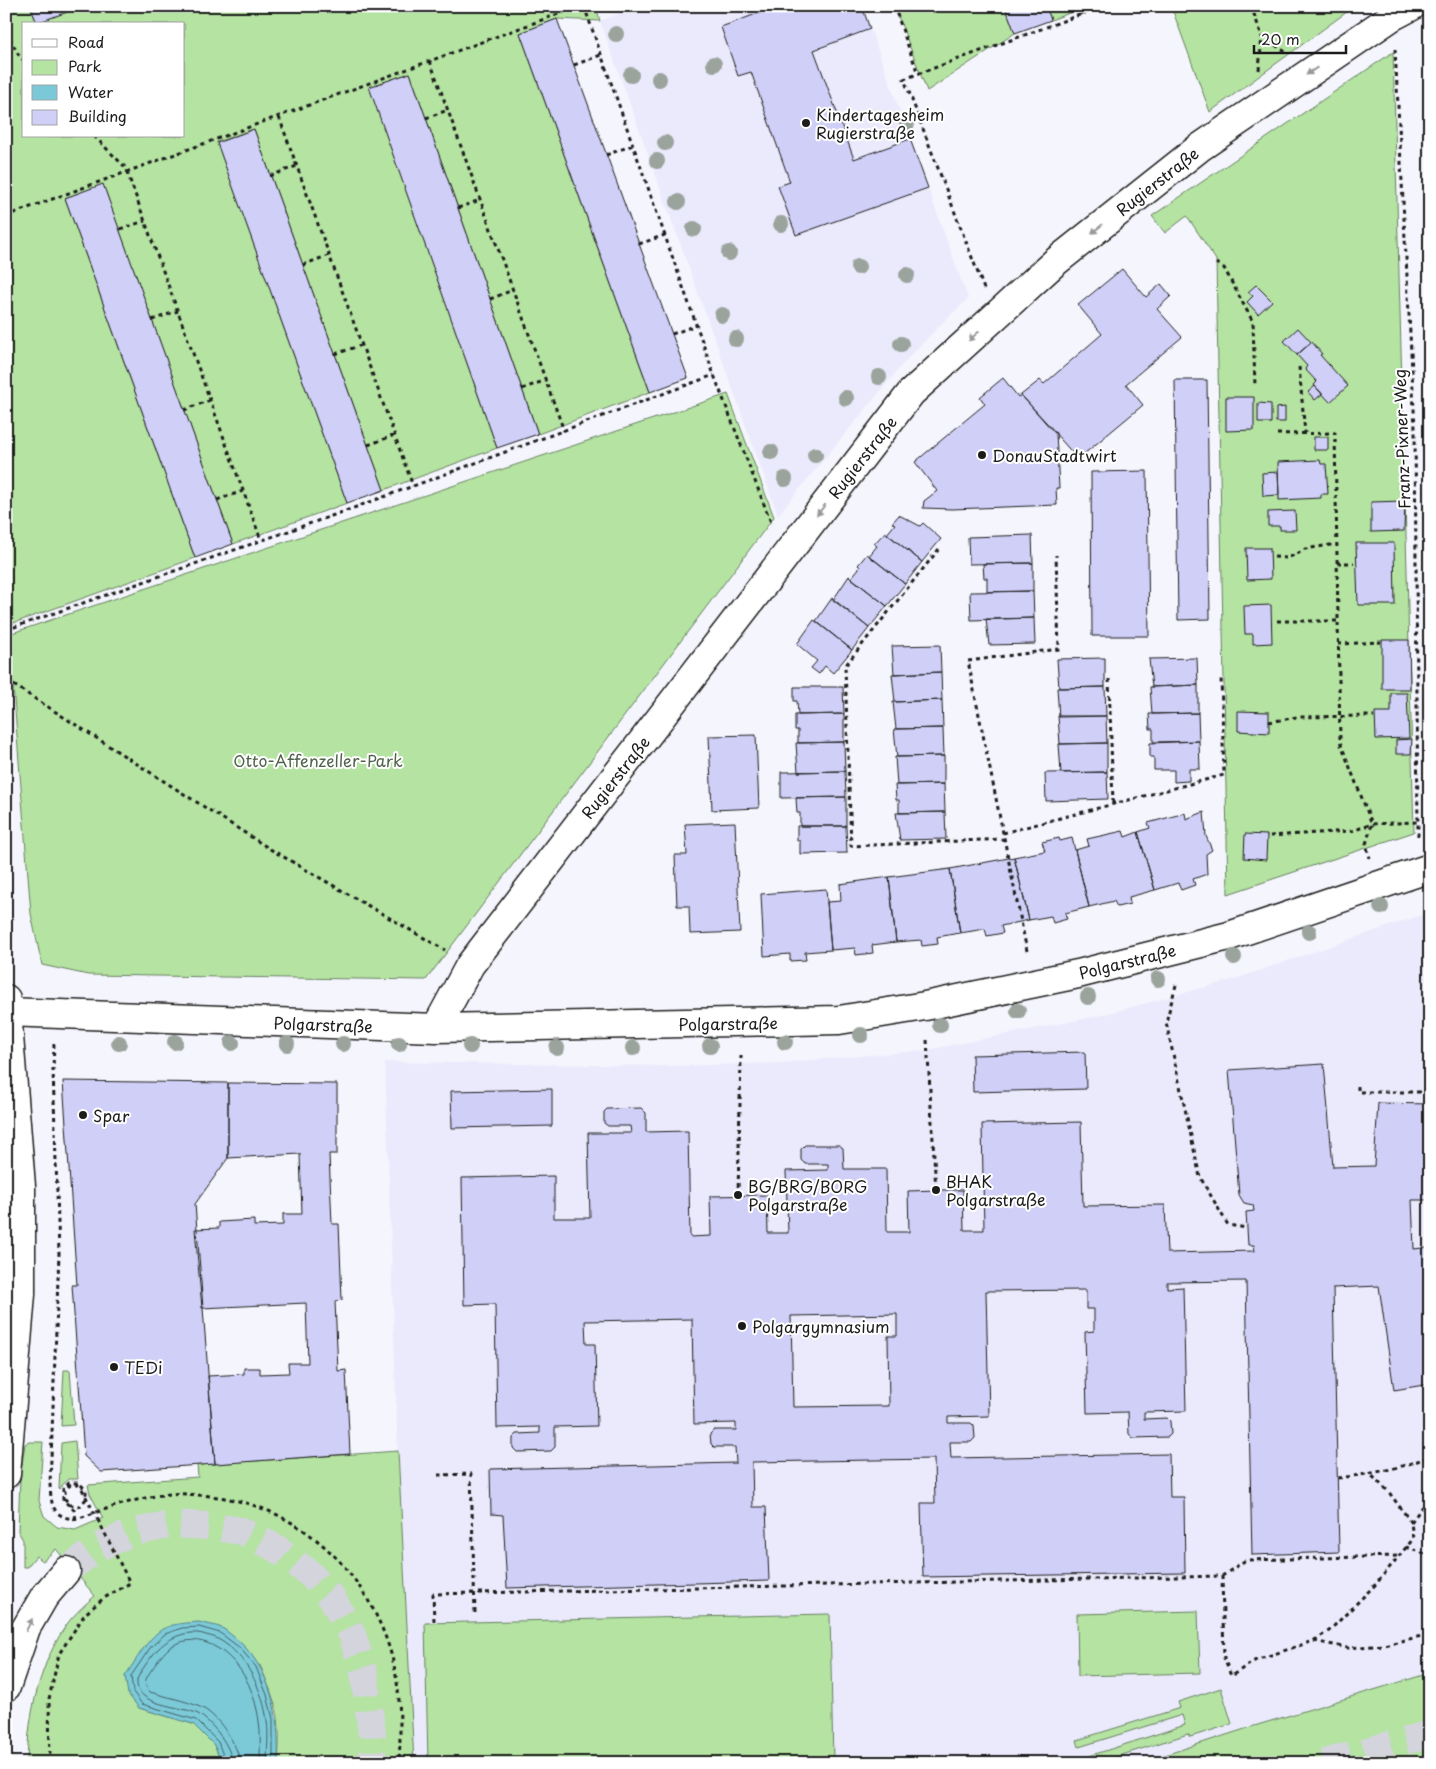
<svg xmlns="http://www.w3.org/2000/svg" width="1436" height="1769" font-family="'Playpen Sans',sans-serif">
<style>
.built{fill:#eaeafc}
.green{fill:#b4e3a2;stroke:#68805f;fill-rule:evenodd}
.water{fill:#7bc9d8;stroke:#55848d}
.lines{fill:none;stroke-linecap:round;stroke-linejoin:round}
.shore{stroke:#426167;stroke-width:1}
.building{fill:#cfcff8;stroke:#1c1c1c;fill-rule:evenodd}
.motorway-tunnel{stroke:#d4d4dc;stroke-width:28;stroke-dasharray:28 14;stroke-linecap:butt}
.minor-casing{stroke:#1c1c1c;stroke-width:31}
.primary-casing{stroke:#1c1c1c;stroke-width:31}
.motorway-casing{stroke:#1c1c1c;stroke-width:31}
.path{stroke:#1c1c1c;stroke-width:3;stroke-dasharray:4 4;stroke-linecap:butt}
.minor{stroke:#fff;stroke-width:28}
.primary{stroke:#fff;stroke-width:28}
.motorway{stroke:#fff;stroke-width:28}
.path-bridge{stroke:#1c1c1c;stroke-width:3;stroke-dasharray:4 4;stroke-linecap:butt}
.tree{fill:#9ba49c}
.oneway{fill:#999}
.poi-dot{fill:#1c1c1c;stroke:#fff;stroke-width:2}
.labels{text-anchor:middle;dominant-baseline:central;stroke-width:4;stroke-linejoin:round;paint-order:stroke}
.poi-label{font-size:16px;fill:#1c1c1c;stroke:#fff;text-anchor:start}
.street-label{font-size:16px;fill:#1c1c1c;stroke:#fff}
.park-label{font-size:16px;fill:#51624b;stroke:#fff}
</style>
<rect width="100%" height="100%" fill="#f5f5fe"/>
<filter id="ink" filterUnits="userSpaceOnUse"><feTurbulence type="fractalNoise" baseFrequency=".02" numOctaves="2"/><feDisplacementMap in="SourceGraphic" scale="10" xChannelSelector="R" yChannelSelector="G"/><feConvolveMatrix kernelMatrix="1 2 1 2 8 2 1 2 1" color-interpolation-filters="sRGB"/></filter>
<g filter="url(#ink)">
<!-- built -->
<path class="built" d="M639,6H862L968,299L944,321L907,359L778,515L600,21Z
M1430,912V1673L1251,1727L1140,1763H414L399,1489L385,1062L668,1066L781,1063L927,1050L1098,1016L1232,980Z"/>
<!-- green -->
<path class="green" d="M6,6H30L37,23L83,6H596L600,21L557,19L520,33L650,392L538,434L410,73L370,87L497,448L384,490L254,129L217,142L347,503L233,544L103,185L65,198L195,558L8,625L6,601ZM24,24H184V136H24Z
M894,6H1005L1015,33L927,91Z
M1046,6H1088L1051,20Z
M1171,6H1355L1210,112Z
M1393,52L1414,832L1228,894L1216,260L1187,216L1165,233L1152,216Z
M728,394L774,517L426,980L88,975L42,965L31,914L9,634Z
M64,1370H70L74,1425L61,1426Z
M75,1441L78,1479H68L59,1489L61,1443Z
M29,1442H43L39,1501L44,1516L57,1527L75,1530L103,1518L90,1494L88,1485L198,1477L197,1465L398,1451L414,1763H278C279,1748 280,1733 278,1718C275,1700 267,1682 260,1665L139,1708L193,1724L214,1745L222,1763H27C28,1714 40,1660 70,1620C78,1611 86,1603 95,1596L56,1549L43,1561L36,1556L27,1567H23V1540L18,1531L20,1478L25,1444Z
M1198,1611L1200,1673L1078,1676L1077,1614Z
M830,1614L833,1763H428L425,1623Z
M1430,1673V1763H1140L1251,1727Z
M1221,1688L1232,1724L1190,1737L1188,1734L1097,1763H1084L1083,1758L1185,1725L1182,1715L1079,1747L1077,1740L1180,1708L1178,1702Z"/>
<!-- water -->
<path class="water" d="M199,1622C206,1624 215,1625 222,1628C226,1630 230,1634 234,1637C272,1667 280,1717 278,1763H222L214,1745L193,1724L139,1708L128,1694L125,1676C135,1662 147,1639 161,1630C172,1623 187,1623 199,1622Z"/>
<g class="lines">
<!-- shore -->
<path class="shore" d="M226,1763L218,1742L196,1720L142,1704L133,1692L131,1676L150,1648L165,1634L182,1628L199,1627L220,1633L240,1648L256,1667L267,1695L273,1719V1763
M232,1763C232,1747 212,1722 198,1714C182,1705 134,1707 137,1680C138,1674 153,1654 158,1649C170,1637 187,1630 203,1634C208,1636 213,1636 218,1639C246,1654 263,1690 267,1721C269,1735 267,1749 267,1763
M240,1763C239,1745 216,1713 200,1707C184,1700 166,1697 150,1692C142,1683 146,1678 152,1669C158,1661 164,1651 172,1646C199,1630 229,1651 243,1674C251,1686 257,1706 259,1721C261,1735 260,1749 260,1763"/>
</g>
<!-- building -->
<path class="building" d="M30,6H83L37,23Z
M778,6H862L870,29L814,50L854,159L910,139L928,188L796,235L778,186L790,182L751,72L738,76L721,27Z
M1005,6H1046L1051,20L1015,33Z
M557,19L688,378L650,392L520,33Z
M410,73L538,434L497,448L369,87Z
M254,129L384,490L347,503L217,143Z
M103,184L233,544L195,558L65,198Z
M1122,269L1146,297L1161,284L1171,296L1157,309L1182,337L1126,384L1143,405L1078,459L1021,395L1040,380L1044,384L1102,334L1078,305Z
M1256,285L1272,301L1258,314L1247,302L1253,296L1248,292Z
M1298,328L1311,342L1297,355L1284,341Z
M1312,342L1322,354L1320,355L1348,386L1330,402L1314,385L1317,382L1305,369L1307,366L1297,355Z
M1003,378L1018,397L1021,395L1056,433L1059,488H1056L1057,505L952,509L923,508L924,501L937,491L915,462L985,404L980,397Z
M1175,380H1207L1210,619L1178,620Z
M1315,386L1322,394L1315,400L1308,392Z
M1226,397H1254V430L1226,431Z
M1258,403L1271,404V423H1258Z
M1285,407V422H1276V408Z
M1314,437H1328V450H1314Z
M1320,460L1321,464H1326L1328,494H1321V498L1279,500L1278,462Z
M1147,471L1149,636H1092L1091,472Z
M1278,472L1279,495L1263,496L1262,473Z
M1405,501L1404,531L1371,532V502Z
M1295,511L1296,530H1280V526H1268V512Z
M899,515L920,526L923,523L941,539L922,562L887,534L895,524L892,523Z
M885,532L922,562L905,584L869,556L877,546L874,544Z
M1032,535L1033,563L969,564L968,537Z
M1356,543H1394L1395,605H1358Z
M1246,548H1270L1271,579L1247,580Z
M867,554L905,584L887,606L851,578L860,567L858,565Z
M1033,563V591L987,592V578H984L983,564Z
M849,576L887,606L869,628L833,600Z
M1033,591L1034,618L971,620L970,592Z
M832,598L869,628L852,650L816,621Z
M1271,605L1272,643L1253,644V634H1245L1244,606Z
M1034,618L1035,644L989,645L986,619Z
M814,620L852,650L833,673L825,666L819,674L811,668L817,661L797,644Z
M1382,640H1409L1410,689H1382Z
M940,645L941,672L894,674L892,646Z
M1105,658V687L1059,688L1057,659Z
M1197,658L1198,685L1152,687L1149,659Z
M941,672L942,700L895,702L892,674Z
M1198,685V713L1152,714L1150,687Z
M794,687H843L844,714L798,715L797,701H794Z
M1105,687L1106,716L1059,717L1057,688Z
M1391,693H1407L1409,738L1376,739L1375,712H1391Z
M942,700L943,728L896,729L893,702Z
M1238,711L1269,712V733L1238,731Z
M1198,713L1199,741L1153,742V729H1150L1149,714Z
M844,714V742L798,743V730H795V715Z
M1058,716H1106L1107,743L1060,744Z
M943,728L944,756L897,757L894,729Z
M756,735L759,808L712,810L709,736Z
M1412,739L1411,754H1396V740Z
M1199,741L1200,769H1189V781L1174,782V770H1154V757H1150V743Z
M844,742L845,771L798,772L796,743Z
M1107,743V772L1061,773L1059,744Z
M944,756V784L897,785L895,757Z
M845,771L846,797L781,798V772Z
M1107,772L1108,799L1046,801L1045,773Z
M944,784L945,812L899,813V800H896L895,785Z
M846,797V826H800V813H797L796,798Z
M945,812L946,839L900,840L896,813Z
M1204,812L1206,836L1212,850L1206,854L1207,874L1193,879L1195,885L1181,890L1178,883L1155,890L1138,832L1150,828L1148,823L1185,813L1186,819Z
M735,822L740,932L690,934L689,906H677L675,855H687L685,824Z
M797,826H846L847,853L800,854V841H797Z
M1123,831L1125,837L1138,832L1155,890L1129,897L1130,904L1117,907L1114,901L1089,907L1075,850L1089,846L1087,839Z
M1245,834L1267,835L1266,860L1244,858Z
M1059,838L1060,841L1072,838L1089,907L1065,913L1067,919L1053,923L1051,916L1029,920L1014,857L1045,851L1042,842Z
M1014,857L1029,920L1001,926L1003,933L987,936L985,929L960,933L950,869Z
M950,869L960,933L937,937L938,944L922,946L921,940L896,942L889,877Z
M889,877L896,942L872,945L873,953L856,955L855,948L831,950L827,902L841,901L840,884Z
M826,889L831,950L805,952L806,960L790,961V954L764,956L761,894Z
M1085,1052L1086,1089L973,1092L972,1055Z
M1324,1064L1333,1167L1374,1166L1378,1103L1430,1104V1200H1412L1414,1249L1430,1247V1384L1394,1390L1379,1286L1333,1288L1339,1552L1252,1555L1246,1281L1167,1282V1288L1183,1287L1186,1411L1144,1412V1419L1167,1418L1170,1421L1171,1434L1168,1437L1133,1438L1129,1434L1128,1412L1087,1413L1085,1332L1094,1331V1309H1086V1290L986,1291L989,1416L948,1417V1423H971L974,1426L975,1438L971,1442H950L951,1458L1169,1454L1170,1497H1184L1185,1573L923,1577L921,1503H935L934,1459L752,1462L753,1507H766L769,1581L507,1588L503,1515L491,1514L490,1469L736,1463L735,1447H714L711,1444L710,1434L714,1430H736V1423L694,1424L692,1319L585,1321L586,1344H595L597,1426L555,1427V1447L551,1451L517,1452L513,1448V1438L517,1434L540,1433V1427L497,1428L495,1304L464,1305L462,1178L554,1176V1218H590L588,1133H631L630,1126H608L604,1123V1112L607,1109L641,1108L646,1113V1132L688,1131L690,1237L711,1236L710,1196L767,1195L768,1233H788L786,1171L828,1170V1164H805L801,1160V1149L805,1145H839L843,1148L844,1169H886L887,1232H909L908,1191L936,1190H963L964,1230H984L982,1124L1081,1122L1083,1206L1165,1205L1167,1253L1255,1251L1254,1245H1248L1246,1212L1254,1211L1253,1205L1244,1203L1239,1195L1229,1070ZM897,1314V1336H888L889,1406L793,1407L791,1316Z
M63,1081L228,1083V1158L195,1204L215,1464L101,1472L84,1456L72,1285H77Z
M228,1083L337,1084V1154H329L332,1224H339L342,1300L335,1301L338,1371L346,1370L350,1454L215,1464L208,1376L244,1374V1368H260V1374L289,1373L288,1363H308L306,1303L202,1308L195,1229L219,1228V1222L254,1220V1226L283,1225V1214H302L300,1154L228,1158Z
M552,1089V1126L452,1128L451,1091Z"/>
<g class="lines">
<!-- motorway-tunnel -->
<path class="motorway-tunnel" d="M66,1571L97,1548L130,1533L172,1524L209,1526L242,1531L276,1548L309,1573L332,1598L352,1634L364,1673L372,1734V1763
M1324,1763L1430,1734"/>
<defs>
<path id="minor" d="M6,1012L436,1028L839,1020L925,1006L1078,974L1229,936L1430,868
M436,1028L470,965L911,393L1054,263L1199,148L1393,16L1412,6"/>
<path id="primary" d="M6,999L21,1186V1294L6,1474"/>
<path id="motorway" d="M6,1687L26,1628L44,1597L66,1571"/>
</defs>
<!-- minor casing -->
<use href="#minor" class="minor-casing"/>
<!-- primary casing -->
<use href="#primary" class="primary-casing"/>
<!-- motorway casing -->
<use href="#motorway" class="motorway-casing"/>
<!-- path -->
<path class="path" d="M584,6L714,375L772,525
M894,6L918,74
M1078,6L1081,15
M1251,6L1262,36L1287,53
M6,31L18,54L24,61
M1395,49L1415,428L1418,836
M430,61L564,431
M574,65L601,55
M1259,70L1262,36
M279,117L413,486
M426,118L448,110
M94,136L129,171
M606,155L633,145
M127,172L261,540
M270,176L297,166
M458,208L480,200
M6,216L580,6
M120,229L145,221
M639,244L665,235
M1216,263L1224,268L1253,322L1255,387
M303,265L329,255
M984,289L904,79L1104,6
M490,299L513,290
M152,320L178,311
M672,334L697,325
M335,354L362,345
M1299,367L1305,433
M522,389L546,380
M184,410L210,400
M1277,434L1335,433L1340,742L1372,824L1366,844L1370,858
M368,445L395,435
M217,500L243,491
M939,549L845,666L851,846L1004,839
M1274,557L1287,558L1297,554L1305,549L1330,545H1337
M1337,563H1354
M1277,621H1338
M6,630L340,513L714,375
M1338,644L1381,642
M1109,679L1113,804
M6,684H12L270,849L445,950
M1269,722L1297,717L1374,716
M1003,833L1224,775L1221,677
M1270,836L1352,831L1372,824L1417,822
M1027,951L968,661L1059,649L1056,555
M1176,985L1166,1022L1200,1177L1228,1225L1247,1228
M927,1040L936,1190
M54,1044L53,1069L59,1253L50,1484C51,1504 52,1518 76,1519C107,1509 138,1497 171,1494C179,1493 188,1494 197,1495C289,1499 361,1561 389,1647C401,1684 401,1724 399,1763
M1358,1086V1092H1430
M738,1195L741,1056
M438,1475L471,1474L475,1614
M1338,1478C1370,1474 1400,1469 1430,1456
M76,1519L74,1510L63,1500V1490L69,1483H79L86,1490V1499L80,1506L71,1505L65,1499V1491L70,1485H78L82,1489
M1411,1522L1430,1497
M1406,1547L1430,1556
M1222,1576L1224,1658L1231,1676L1256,1660L1313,1641L1329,1631L1376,1584L1413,1539L1411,1522L1388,1491L1370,1474
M434,1621L433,1594L1222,1576L1246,1560L1399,1556
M1314,1641L1348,1648L1384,1645L1430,1634
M50,1763L49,1699L59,1654L85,1614L104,1598L130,1583L98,1520
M105,1763H147
M1410,1763L1430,1755"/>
<!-- minor -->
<use href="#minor" class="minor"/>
<!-- primary -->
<use href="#primary" class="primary"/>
<!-- motorway -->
<use href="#motorway" class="motorway"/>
<!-- path-bridge -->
<path class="path-bridge" d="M82,1489L98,1520"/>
</g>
<!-- trees -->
<g class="tree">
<circle cx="616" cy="34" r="8"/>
<circle cx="714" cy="64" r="8"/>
<circle cx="631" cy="75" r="8"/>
<circle cx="659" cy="79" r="8"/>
<circle cx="907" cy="124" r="8"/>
<circle cx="665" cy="143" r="8"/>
<circle cx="657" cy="161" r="8"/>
<circle cx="678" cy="202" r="8"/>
<circle cx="781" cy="224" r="8"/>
<circle cx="694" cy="229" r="8"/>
<circle cx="729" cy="253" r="8"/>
<circle cx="858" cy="267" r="8"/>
<circle cx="907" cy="275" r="8"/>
<circle cx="722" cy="315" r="8"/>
<circle cx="736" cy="339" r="8"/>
<circle cx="901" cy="344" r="8"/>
<circle cx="879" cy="377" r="8"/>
<circle cx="846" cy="398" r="8"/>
<circle cx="771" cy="452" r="8"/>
<circle cx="815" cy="455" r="8"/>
<circle cx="785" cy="479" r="8"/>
<circle cx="1381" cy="907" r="8"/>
<circle cx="1309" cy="932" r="8"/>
<circle cx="1234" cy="957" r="8"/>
<circle cx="1158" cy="979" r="8"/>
<circle cx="1088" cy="997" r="8"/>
<circle cx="1018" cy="1011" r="8"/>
<circle cx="940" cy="1025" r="8"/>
<circle cx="861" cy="1035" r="8"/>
<circle cx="175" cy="1042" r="8"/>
<circle cx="785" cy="1042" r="8"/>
<circle cx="119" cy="1043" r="8"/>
<circle cx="232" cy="1043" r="8"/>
<circle cx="287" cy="1044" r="8"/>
<circle cx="343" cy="1044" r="8"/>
<circle cx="399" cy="1044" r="8"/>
<circle cx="470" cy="1046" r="8"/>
<circle cx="710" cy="1046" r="8"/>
<circle cx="557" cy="1048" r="8"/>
<circle cx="633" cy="1048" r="8"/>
</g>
<!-- one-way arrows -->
<defs><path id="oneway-solid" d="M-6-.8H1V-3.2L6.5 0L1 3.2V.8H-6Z" transform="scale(1.25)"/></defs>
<g class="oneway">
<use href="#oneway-solid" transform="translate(1312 71) rotate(146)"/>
<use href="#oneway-solid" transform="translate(1097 229) rotate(141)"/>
<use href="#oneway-solid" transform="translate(974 336) rotate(138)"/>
<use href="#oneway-solid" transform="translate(821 510) rotate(128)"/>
<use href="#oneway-solid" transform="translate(29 1625) rotate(-63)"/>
</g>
</g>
<!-- markers -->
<g class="poi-dot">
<circle cx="806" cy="123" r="5"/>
<circle cx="982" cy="455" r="5"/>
<circle cx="83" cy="1115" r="5"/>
<circle cx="936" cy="1190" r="5"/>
<circle cx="738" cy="1195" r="5"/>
<circle cx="742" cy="1326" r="5"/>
<circle cx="114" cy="1367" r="5"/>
</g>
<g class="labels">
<!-- poi labels -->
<g class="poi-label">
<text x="816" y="114">Kindertagesheim<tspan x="816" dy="18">Rugierstraße</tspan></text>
<text x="992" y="455">DonauStadtwirt</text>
<text x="93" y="1115">Spar</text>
<text x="946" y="1181">BHAK<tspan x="946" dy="18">Polgarstraße</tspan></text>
<text x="748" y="1186">BG/BRG/BORG<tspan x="748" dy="18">Polgarstraße</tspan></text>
<text x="752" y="1326">Polgargymnasium</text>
<text x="124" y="1367">TEDi</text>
</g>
<!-- street labels -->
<g class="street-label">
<text transform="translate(1157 181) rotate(-38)">Rugierstraße</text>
<text transform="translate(1401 439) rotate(-92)">Franz-Pixner-Weg</text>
<text transform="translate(862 457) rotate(-52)">Rugierstraße</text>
<text transform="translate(615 777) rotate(-52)">Rugierstraße</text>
<text transform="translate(1127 961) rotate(-14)">Polgarstraße</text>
<text transform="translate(728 1023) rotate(-1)">Polgarstraße</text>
<text transform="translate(323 1024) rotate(2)">Polgarstraße</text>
</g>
<!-- park labels -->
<g class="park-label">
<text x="318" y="760">Otto-Affenzeller-Park</text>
</g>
</g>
<!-- margin -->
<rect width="1436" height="1769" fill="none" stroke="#fff" stroke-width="25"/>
<rect x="12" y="12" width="1411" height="1744" fill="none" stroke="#1c1c1c" stroke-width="2" filter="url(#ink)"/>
<!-- legend -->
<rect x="22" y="22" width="162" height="115" fill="#ffffff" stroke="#a4a4a4"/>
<rect x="32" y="39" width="25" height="8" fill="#ffffff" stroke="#a4a4a4"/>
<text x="68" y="48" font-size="15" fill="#1c1c1c">Road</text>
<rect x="32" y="60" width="25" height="15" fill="#b4e3a2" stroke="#a4a4a4"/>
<text x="68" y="72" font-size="15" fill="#1c1c1c">Park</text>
<rect x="32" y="85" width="25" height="15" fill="#7bc9d8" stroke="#a4a4a4"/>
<text x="68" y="98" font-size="15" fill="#1c1c1c">Water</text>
<rect x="32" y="110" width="25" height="15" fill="#cfcff8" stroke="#a4a4a4"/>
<text x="68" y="122" font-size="15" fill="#1c1c1c">Building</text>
<!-- scale -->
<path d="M1254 45v8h92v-8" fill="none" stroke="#1c1c1c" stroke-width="2.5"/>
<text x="1261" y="45" font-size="15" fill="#1c1c1c" stroke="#ffffff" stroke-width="4" paint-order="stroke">20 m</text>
</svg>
